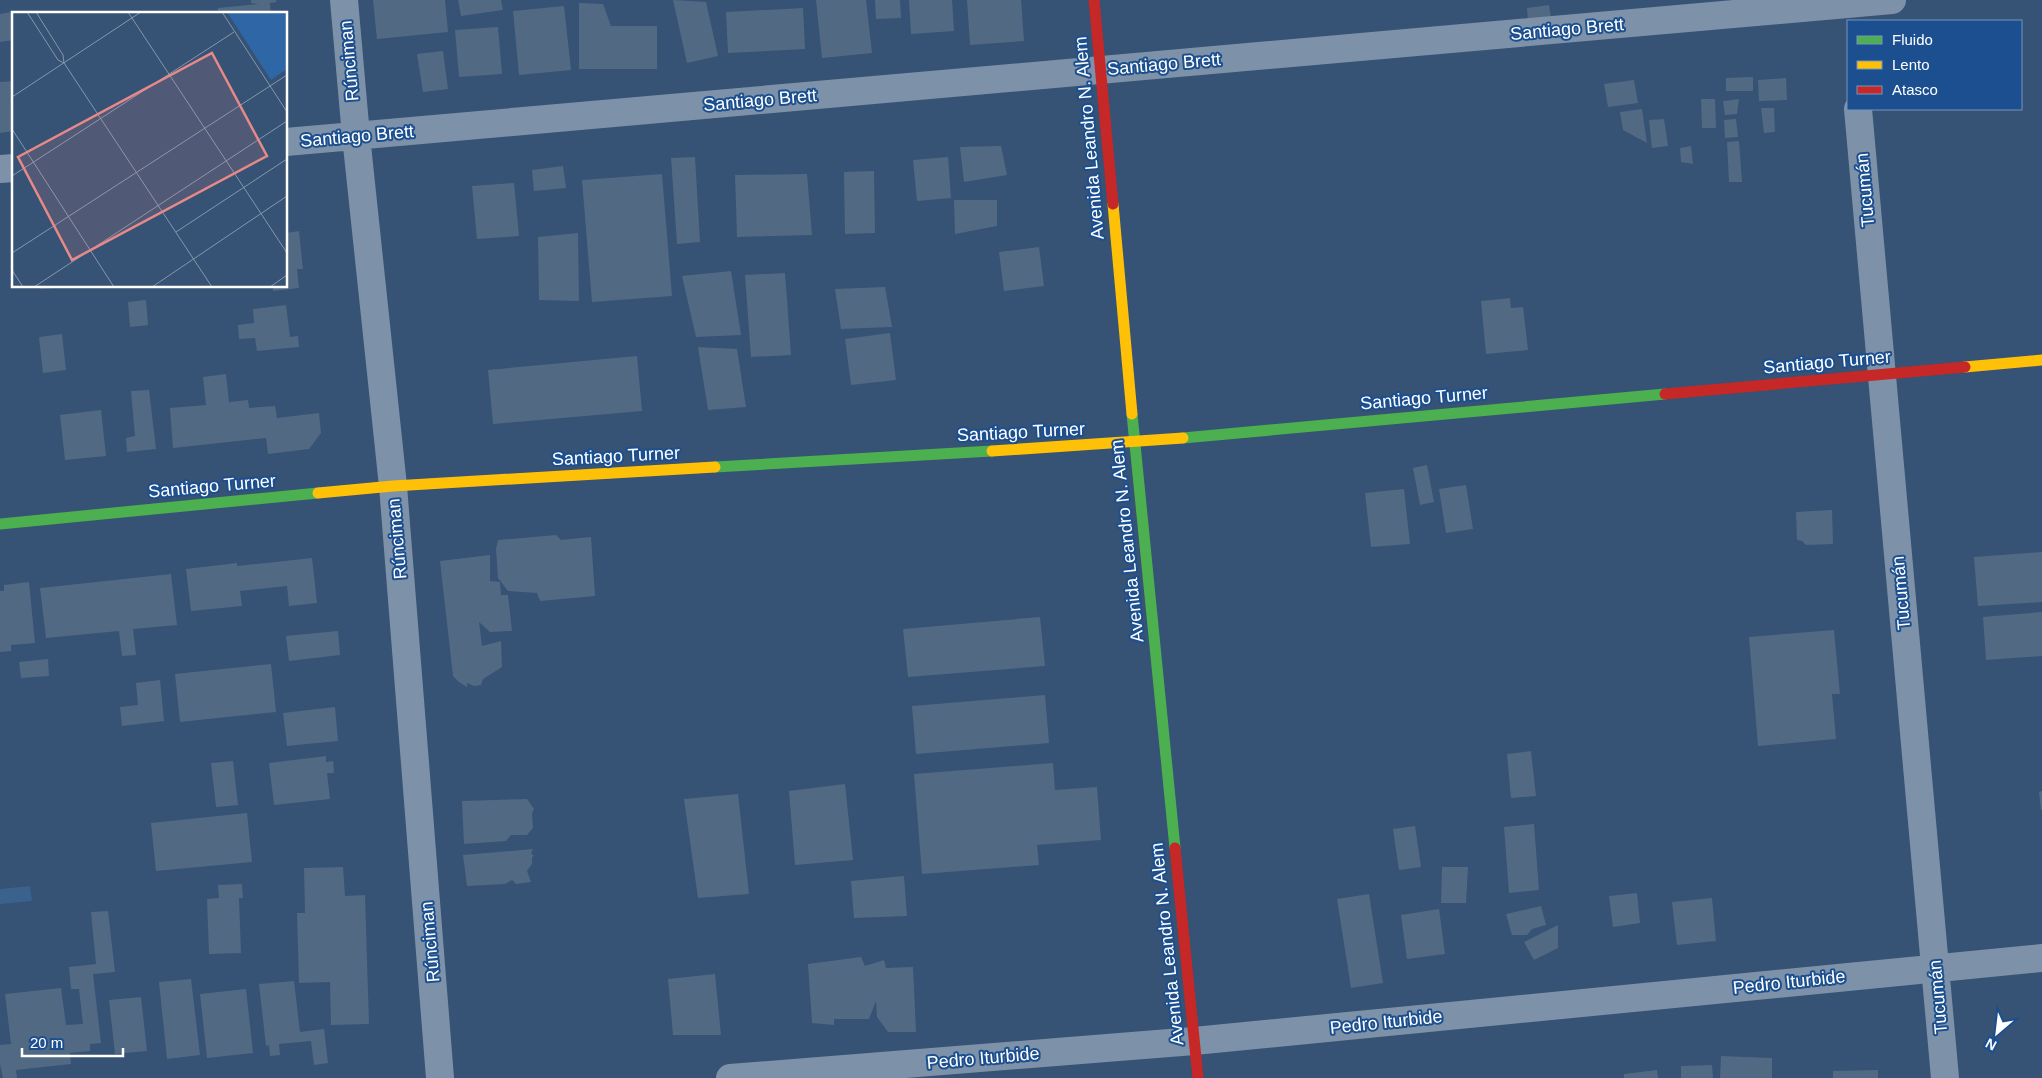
<svg xmlns="http://www.w3.org/2000/svg" width="2042" height="1078" font-family="Helvetica,sans-serif">
<style>
.water{fill:#3b618d}
.building{fill:#526984}
.lines{fill:none;stroke-linecap:round;stroke-linejoin:round}
.street{stroke:#7d92a8;stroke-width:28}
.fast{stroke:#4caf50;stroke-width:11}
.slow{stroke:#ffc107;stroke-width:11}
.jam{stroke:#c62828;stroke-width:11}
.labels{text-anchor:middle;dominant-baseline:central;stroke-width:4;stroke-linejoin:round;paint-order:stroke}
.street-label{font-size:18px;fill:#fff;stroke:#1b4f8f}
.inset-road{fill:none;stroke:#8697ac;stroke-width:1}
.view{fill:#e88989;fill-opacity:0.15;stroke:#e88989;stroke-width:2.5}
.inset-edge{fill:none;stroke:#fff;stroke-width:2.5}
</style>
<rect width="100%" height="100%" fill="#365274"/>
<!-- water -->
<path class="water" d="M30,886L32,901L0,904V889Z"/>
<!-- building -->
<path class="building" d="M251,0H276L277,2L270,3L271,14H218V8L258,4L251,3Z
M373,0H445L448,32L377,39Z
M458,0H501L503,10L461,16Z
M673,0L706,2L718,56L687,63Z
M816,0H866L872,53L822,58Z
M875,0H900L901,18L876,19Z
M909,0H952L954,31L911,34Z
M967,0H1021L1024,41L970,45Z
M579,3L603,4L611,26H657V69H579Z
M1549,5L1551,18L1528,21L1527,8Z
M564,6L571,70L519,75L513,11Z
M803,8L805,49L728,53L726,12Z
M11,12L14,40L0,42V14Z
M498,27L502,74L459,77L455,30Z
M443,51L448,89L423,92L417,54Z
M1753,77V91H1726V78Z
M1786,78L1787,100L1759,101L1758,80Z
M1634,80L1638,103L1608,107L1604,84Z
M14,81V131L0,133V82Z
M1701,99H1715L1716,128H1702Z
M1739,99L1737,114L1725,115L1723,101Z
M1761,108H1774L1775,132L1764,133Z
M1642,109L1647,143L1623,130L1620,112Z
M1664,119L1668,146L1652,148L1649,120Z
M1736,119L1738,137L1725,138L1724,120Z
M1739,141L1742,182H1729L1727,142Z
M1001,146L1007,175L964,182L960,147Z
M1691,146L1693,164L1681,162L1680,148Z
M695,157L700,242L677,244L671,158Z
M948,157L951,198L917,201L913,160Z
M563,166L566,188L534,191L532,170Z
M874,171L875,233L845,234L844,172Z
M662,174L672,296L592,302L582,180Z
M807,174L812,235L737,237L735,175Z
M514,183L519,236L477,239L472,186Z
M954,200H997V226L955,234Z
M299,231L303,269H297L299,288L273,291V286H286V233Z
M578,233L579,301L539,300L538,237Z
M1039,247L1044,286L1004,291L999,252Z
M731,271L741,335L696,337L682,276Z
M785,273L791,355L751,357L745,275Z
M39,286H56V288L40,289Z
M885,287L892,327L841,329L835,289Z
M1510,298L1511,308L1523,307L1528,350L1486,354L1481,301Z
M146,300L148,325L130,327L128,302Z
M286,305L290,337L298,336L299,347L257,351L255,338L239,339L238,325L254,323L253,309Z
M890,333L896,380L851,385L845,339Z
M62,334L66,370L43,373L39,337Z
M698,347L737,349L746,407L708,410Z
M637,356L642,411L493,424L488,370Z
M226,374L229,402L248,400L249,408L275,406L277,418L319,413L321,433L309,449L268,454L266,438L173,448L170,408L206,405L203,377Z
M149,390L156,449L127,452L126,438L135,436L131,391Z
M101,410L106,456L65,460L60,415Z
M1427,465L1434,502L1420,505L1413,468Z
M1466,485L1473,529L1446,533L1439,489Z
M1404,489L1410,544L1371,547L1365,493Z
M1832,510L1833,544L1806,545L1802,541L1797,540L1796,512Z
M556,535L561,540L591,537L595,596L540,601L537,593L508,591L498,578L496,549L498,540Z
M2042,552V602L1978,606L1974,557Z
M490,555V581L500,582L501,595H508L512,631L490,632L479,622L482,646L501,641L502,667L483,679L481,685L474,686L467,683V687L459,682L453,676L440,561Z
M312,558L317,603L289,606L287,586L240,591L242,606L191,611L186,569L237,563V566Z
M171,574L177,625L133,629L136,655L122,656L119,631L46,638L40,588Z
M29,582L35,643L11,645V651L0,652V591H4V585Z
M2042,612V656L1986,660L1983,617Z
M1040,617L1045,666L908,677L903,629Z
M1834,630L1840,694H1832L1836,739L1758,746L1749,637Z
M338,631L340,655L289,661L286,636Z
M48,659L49,676L21,678L19,662Z
M271,664L276,712L180,722L175,674Z
M160,680L164,721L122,726L120,707L138,705L136,683Z
M1045,695L1049,743L916,754L912,706Z
M335,707L338,741L287,746L283,713Z
M1531,751L1536,796L1511,798L1507,754Z
M326,756V762L333,761L334,773H327L330,799L274,805L269,763Z
M233,761L238,805L216,807L211,763Z
M1053,763L1055,790L1097,787L1101,840L1037,845L1039,865L922,874L914,774Z
M845,784L853,860L795,865L789,791Z
M2042,791V810H2041L2039,792Z
M738,794L749,894L698,898L684,799Z
M527,799L534,809L532,813L533,828L527,835H511L506,841L464,844L462,801Z
M247,813L252,862L156,871L151,823Z
M1534,824L1539,890L1509,893L1504,827Z
M1415,826L1421,867L1399,870L1393,829Z
M533,849L531,853L534,856L532,857V864L527,871L531,882L516,884L512,880L505,884L467,886L463,855Z
M343,867L345,896L365,895L369,1024L331,1025L330,982L299,983L297,913H305L304,868Z
M1442,867H1468L1466,903H1441Z
M904,876L907,916L854,918L851,881Z
M242,884L243,898H239L241,953L209,954L207,899L219,898L218,885Z
M1637,893L1640,923L1613,927L1609,896Z
M1369,894L1383,983L1351,988L1337,899Z
M1712,898L1716,941L1677,945L1672,902Z
M1541,906L1546,925L1532,929L1527,935H1512L1506,914Z
M1439,909L1445,954L1407,959L1401,915Z
M108,911L115,972L93,974L101,1043L90,1044V1051L70,1053L71,1064L16,1070L17,1078H3L0,1064V1045L11,1044L5,994L61,988L66,1025L83,1024L79,989H71L69,967L96,964L91,912Z
M1558,925V948L1534,960L1524,942Z
M861,957L865,966L884,960L886,968L913,967L916,1032H888L877,1017L876,1001L869,1019H834V1025L812,1023L808,964Z
M715,974L721,1035H673L668,979Z
M191,979L200,1055L167,1059L159,982Z
M294,981L300,1032L324,1029L328,1063L314,1065L311,1041L279,1044L280,1055L270,1056L269,1045L266,1046L259,984Z
M246,989L253,1053L207,1058L200,994Z
M141,997L147,1051L115,1054L109,1000Z
M1721,1056L1772,1058V1078H1720Z
M1712,1065L1713,1078H1681V1066Z
M1657,1070L1658,1078H1624V1074Z
M1878,1070V1078H1833V1071Z"/>
<g class="lines">
<!-- street -->
<path class="street" d="M344,0L356,136L393,486L440,1078
M1858,109L1945,1078
M286,142L1892,0
M0,169L14,168
M730,1078L1194,1041L2042,958"/>
<!-- fast -->
<path class="fast" d="M1132,414L1175,848
M1183,438L1665,394
M715,467L992,451
M0,524L318,493"/>
<!-- slow -->
<path class="slow" d="M1113,204L1132,414
M1965,367L2042,360
M992,451L1183,438
M318,493L393,486L715,467"/>
<!-- jam -->
<path class="jam" d="M1094,0L1113,204
M1665,394L1965,367
M1175,848L1198,1078"/>
</g>
<g class="labels">
<!-- street labels -->
<g class="street-label">
<text transform="translate(1567 29) rotate(-5)">Santiago Brett</text>
<text transform="translate(349 61) rotate(-95)">Rúnciman</text>
<text transform="translate(1164 64) rotate(-5)">Santiago Brett</text>
<text transform="translate(760 100) rotate(-5)">Santiago Brett</text>
<text transform="translate(357 136) rotate(-5)">Santiago Brett</text>
<text transform="translate(1089 138) rotate(-95)">Avenida Leandro N. Alem</text>
<text transform="translate(1865 190) rotate(-95)">Tucumán</text>
<text transform="translate(1827 362) rotate(-5)">Santiago Turner</text>
<text transform="translate(1424 398) rotate(-5)">Santiago Turner</text>
<text transform="translate(1021 432) rotate(-3)">Santiago Turner</text>
<text transform="translate(616 456) rotate(-3)">Santiago Turner</text>
<text transform="translate(212 486) rotate(-5)">Santiago Turner</text>
<text transform="translate(397 539) rotate(-95)">Rúnciman</text>
<text transform="translate(1127 541) rotate(-96)">Avenida Leandro N. Alem</text>
<text transform="translate(1901 593) rotate(-95)">Tucumán</text>
<text transform="translate(430 942) rotate(-95)">Rúnciman</text>
<text transform="translate(1167 944) rotate(-96)">Avenida Leandro N. Alem</text>
<text transform="translate(1789 982) rotate(-6)">Pedro Iturbide</text>
<text transform="translate(1938 997) rotate(-95)">Tucumán</text>
<text transform="translate(1386 1022) rotate(-6)">Pedro Iturbide</text>
<text transform="translate(983 1058) rotate(-5)">Pedro Iturbide</text>
</g>
</g>
<!-- overview -->
<g transform="translate(12 12)">
<rect width="275" height="275" fill="#365274"/>
<path d="M275,0V57L259,68L215,0Z" fill="#2f66a5"/>
<path class="inset-road" d="M15,0L46,48L52,51M24,0L51,43L52,51L200,275M116,0L275,241M210,0L275,100M0,85L129,0M0,117L102,275M0,164L222,20M164,220L275,147M0,241L275,63M0,258L11,275M22,275L275,109M140,275L275,184M258,275L275,263"/>
<path class="view" d="M200,41L255,144L60,248L6,145Z"/>
<rect width="275" height="275" class="inset-edge"/>
</g>
<!-- legend -->
<rect x="1847" y="20" width="175" height="90" fill="#1b4f8f" stroke="#7695bc"/>
<rect x="1857" y="36" width="25" height="8" fill="#4caf50" stroke="#7695bc"/>
<text x="1892" y="45" font-size="15" fill="#ffffff">Fluido</text>
<rect x="1857" y="61" width="25" height="8" fill="#ffc107" stroke="#7695bc"/>
<text x="1892" y="70" font-size="15" fill="#ffffff">Lento</text>
<rect x="1857" y="86" width="25" height="8" fill="#c62828" stroke="#7695bc"/>
<text x="1892" y="95" font-size="15" fill="#ffffff">Atasco</text>
<!-- north arrow -->
<g transform="translate(1997 1033) rotate(208)" stroke="#1b4f8f" stroke-width="4" paint-order="stroke">
<path d="M0-4L9 19L0 12L-9 19Z" fill="#ffffff"/>
<text y="-8" font-size="14" font-weight="bold" text-anchor="middle" fill="#ffffff">N</text>
</g>
<!-- scale -->
<path d="M22 1048v8h101v-8" fill="none" stroke="#ffffff" stroke-width="2.5"/>
<text x="30" y="1048" font-size="15" fill="#ffffff" stroke="#1b4f8f" stroke-width="4" paint-order="stroke">20 m</text>
</svg>
